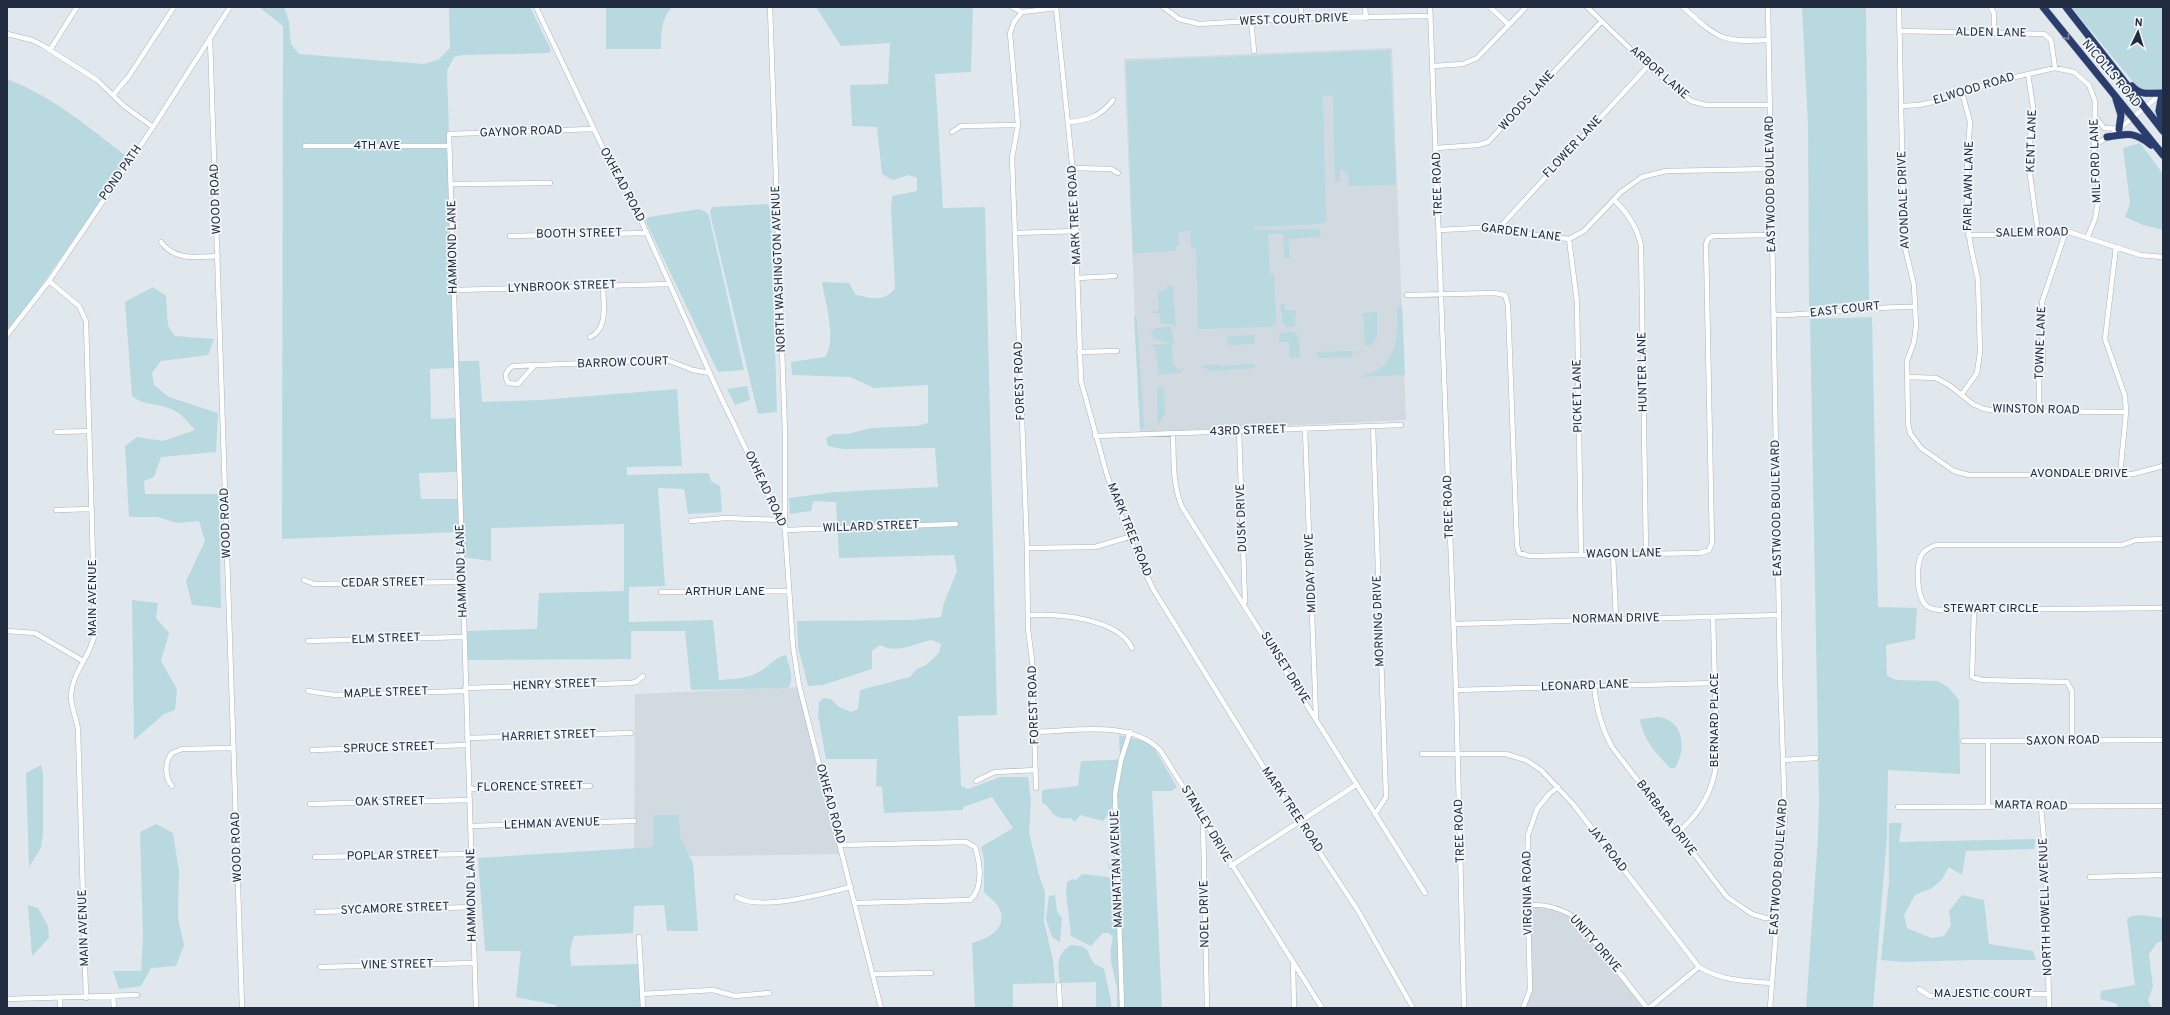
<svg xmlns="http://www.w3.org/2000/svg" width="2170" height="1015" font-family="Overpass,sans-serif">
<style>
.built{fill:#d2dae1}
.green{fill:#b8d9e0;fill-rule:evenodd}
.lines{fill:none;stroke-linecap:round;stroke-linejoin:round}
.minor-casing{stroke:#abb3bc;stroke-width:5.5}
.highway-casing{stroke:#c1c4c9;stroke-width:8}
.minor{stroke:#fff;stroke-width:4.5}
.highway{stroke:#293e6e;stroke-width:7}
.oneway{stroke:#7988a6}
.labels{text-anchor:middle;dominant-baseline:central;stroke-width:3.5;stroke-linejoin:round;paint-order:stroke}
.street-label{font-size:12px;fill:#202b3f;stroke:#f2f6f9}
</style>
<rect width="100%" height="100%" fill="#e1e8ed"/>
<!-- built -->
<path class="built" d="M1392,48L1406,420L1140,432L1124,59Z
M799,687L843,854L634,857L635,694Z
M1528,905H1545L1576,918L1647,1008H1523L1529,997Z"/>
<!-- green -->
<path class="green" d="M259,7H284L289,22L291,44L299,54L424,64L438,60L450,48L449,7H530L551,50L549,53L462,55L454,57L447,71L456,361H479L482,402L541,400L677,389L682,466L627,467V475L709,473L711,481L720,486L722,512L688,514L684,489L658,488L665,586L629,587V622L713,620L719,680C732,679 746,679 757,673C768,668 774,657 786,655C789,666 795,679 788,688L691,690L685,631H631V659L468,660L466,631L537,629L539,593L624,591V524L491,528V561L461,557L460,532L282,539L283,26ZM456,368L457,418L431,419L430,369ZM459,472L460,499H421L419,473Z
M606,7H672C661,20 661,32 661,49H606Z
M816,7H973L971,72L935,74L943,208L985,207L997,715L958,716L961,786L968,789L1000,777H1028L1031,800L1029,832L1039,875L1045,892L1044,922L1053,960L1055,983L1013,984V1008H975L972,943C987,939 1009,929 999,908C996,901 989,898 984,892V859L981,847L1013,828L992,797L963,807V810L884,813L882,787L876,786L877,759H826L818,715L819,702L824,698L831,699L839,707L851,712L858,709L860,690L910,677L917,669L926,665L939,653L941,644L931,640C913,644 896,654 880,645L872,651V669L823,685L808,686L798,647L797,621L913,620L941,617L944,603L957,571L954,555L839,558L836,502L813,501L811,511L790,514L789,498L835,492L938,487L935,448L842,449L828,446L826,438L834,434H847L872,428L916,426L928,423V385L874,388L850,377L792,375L791,362L825,357C837,339 825,302 822,282L849,283L856,295C872,298 884,303 895,288L891,208L892,196L917,191V178L909,175L893,180L882,174L877,127L852,126L850,85L888,84L890,43L841,46Z
M1802,7H1866L1869,300L1809,307L1808,125Z
M2071,7H2163V88L2157,91L2140,90Z
M1390,50L1396,185L1349,186L1348,175L1340,168V181L1335,182L1333,95H1323L1326,222L1319,223V224L1260,227L1254,225V230L1319,229L1321,237L1288,239L1290,258H1284L1283,234H1268L1270,274H1274L1276,324L1269,327L1198,329L1196,251L1194,247H1191L1190,231L1178,232L1179,246H1175V251L1133,253L1126,61Z
M7,79C56,98 89,128 130,159L11,329L7,326Z
M2140,143L2163,174V230L2143,225L2125,217L2130,203L2123,148Z
M768,204L771,212L777,412L758,414L710,213L712,207Z
M699,209L706,212L709,216L744,370L718,372L645,220L649,217Z
M1167,286H1173L1176,329L1173,324H1161L1160,314L1149,312L1159,311L1158,291L1166,290Z
M153,287L166,296L168,326L175,336L214,339L208,355L161,361L152,373L154,385L169,397L218,413L216,452L161,457L154,477L144,481L145,494H219L221,608L192,605L186,581L205,541L199,521L177,523L158,517H129L125,446L137,437L163,441L195,430C188,422 181,413 171,409C157,403 144,406 132,396L125,302Z
M1280,304H1285V310H1296L1295,327H1287L1283,324Z
M1402,305L1405,375L1358,377C1397,370 1398,339 1397,308Z
M1377,312V336L1372,345L1365,346L1363,313Z
M1134,315L1137,318L1144,425V428L1140,430Z
M1872,317L1878,607L1917,608L1915,639L1886,645L1887,676L1896,680L1938,681L1949,688L1959,700L1960,774L1888,770L1887,836L1873,1008H1806L1818,837L1819,802L1810,319Z
M1170,327L1175,343L1172,344L1173,365L1180,370L1186,366L1180,373L1159,374L1155,348L1151,347L1150,345L1171,343L1154,339L1151,332L1155,328Z
M1294,332L1299,336L1300,357L1290,358L1289,342H1279V333Z
M1254,335L1255,344L1228,345L1227,336Z
M1353,351L1352,357L1320,358L1318,356L1317,352Z
M1218,364V366L1255,364V368L1211,371L1201,366Z
M747,386L750,400L735,405L727,389Z
M1160,387L1164,389L1165,414L1158,424L1157,390Z
M132,600L158,603L156,618L169,633L161,661L177,689L175,710L164,714L134,740Z
M1658,717C1684,720 1687,748 1675,768H1670C1656,753 1644,741 1640,721L1641,719Z
M1119,735L1143,741L1153,746L1177,787L1172,791H1152L1162,1008H1117C1117,1000 1118,990 1116,983C1112,966 1108,955 1113,938L1109,933H1103L1091,946L1071,936L1066,893L1067,882L1072,879L1076,880L1082,874L1108,877L1115,880L1107,863L1114,868L1118,867L1112,832L1116,815V797L1110,812L1103,821L1080,815L1075,822L1070,818C1050,821 1052,806 1042,803V790L1078,786L1081,761L1115,760L1120,758Z
M41,765L43,773V833L41,848L29,867L26,773Z
M653,815H679L680,837L693,863L698,931H667L664,905L634,906L633,933L574,936L570,950L571,966L640,964L643,1008H556V1005L516,997L521,951H485L478,858L653,847Z
M1889,823H1902L1899,842L2036,839L2034,849L1966,851L1962,875L1949,867L1942,879L1932,888L1915,895L1904,915L1907,928L1931,938L1944,936L1951,925L1949,911L1962,895L1984,900L1989,944L2033,951L2036,960H1974L1903,962L1881,960L1889,881Z
M156,824L173,833L179,871L178,918L184,945L176,966L151,968L141,986L119,989L113,971H141L143,939L140,832Z
M1055,895L1057,911L1062,918L1060,942L1052,937L1046,919L1049,896Z
M28,905L38,908L48,926L49,938L32,956Z
M2143,915L2163,918V940L2157,943L2149,954L2153,987L2148,1000L2152,1008H2117V1004L2100,999L2101,991L2135,985L2127,919L2131,916Z
M1071,945C1093,946 1085,953 1095,964C1097,966 1102,967 1104,969L1111,1001V1008H1096V982L1060,983C1058,968 1055,954 1071,945Z"/>
<g class="lines">
<defs>
<path id="minor" d="M536,7L612,167L626,187L716,387L785,530L793,646L799,685L881,1008
M770,7L785,433V530L956,524
M1012,7L1022,12
M1056,7L1074,183L1081,381L1107,475L1129,537L1153,589L1269,776L1357,909L1413,1008
M1163,7L1179,19L1199,24L1301,18L1431,16
M1301,7V18
M1365,7L1366,18
M1430,7L1456,690L1464,1008
M1490,7L1508,24
M1587,7L1648,66L1691,101L1706,105H1769
M1683,7C1716,37 1721,43 1767,40
M1768,7L1780,674L1785,817L1770,1008
M1899,7L1904,244L1914,285L1916,326L1914,342L1907,361L1908,423L1910,433L1921,448L1954,471L1969,475H2120L2133,474L2163,466
M1991,7L1994,14V32
M1251,21L1254,51
M1900,31L2044,34L2051,40L2055,68
M7,34L32,40L42,45L97,80L124,106L153,127
M210,38L242,1008
M50,50L77,7
M1434,66L1463,64L1477,58L1526,7
M2028,74L2033,107L2030,138V175L2038,232
M113,95L129,76L174,7
M1901,106L1919,105L1938,101L1993,82L2055,68L2074,72L2089,85L2095,101L2094,146L2099,197L2095,219L2088,236
M2095,116L2104,128L2119,129
M1068,122C1088,121 1101,116 1113,100
M952,132L961,126L1018,125
M305,146H449
M2094,146L2119,129L2162,93
M1436,148L1478,145L1488,142L1601,22
M1072,168L1111,169L1118,173
M451,184L550,183
M1614,200C1627,212 1637,228 1641,245L1646,553
M1498,229L1648,66
M1440,230L1477,228L1569,239L1584,231L1621,192L1642,177L1666,171L1771,169
M1015,233L1077,231
M1968,235H2023L2047,231H2066L2140,255L2163,257
M510,236L647,233
M1569,239L1577,302L1581,555
M161,242C175,261 196,257 218,256
M2116,247L2105,339L2125,396L2126,412L2120,475
M1078,278L1115,276
M49,281L79,306L86,321L95,630C93,654 73,670 71,694C70,706 77,718 78,730L86,998
M454,290L670,284
M1407,295L1495,293L1505,295L1508,305L1517,545L1519,553L1530,556L1700,553L1709,550L1712,543L1706,244L1708,239L1713,236L1771,235
M1774,315C1822,315 1868,306 1915,307
M7,335L49,281L153,127L230,7
M590,337C609,329 603,303 603,285
M1079,352L1117,351
M534,366L518,384L508,383C504,376 506,370 513,366L667,360L693,370L710,373
M1907,377L1936,378L1949,385L1973,404L1984,409L1997,411L2126,412
M1962,394L1977,373L1980,352L1978,280L1971,248L1967,222V166L1970,122L1962,92
M2039,410V379L2043,362L2042,302L2066,231
M1373,426L1386,797L1375,814
M1305,429L1316,717
M1239,431L1245,602
M56,432L89,431
M1173,434C1174,459 1172,483 1182,507L1425,893
M1095,436L1401,425
M56,510L92,509
M691,521L726,518L780,520
M2163,539L2136,540L2122,545H1936C1931,547 1926,549 1923,553C1915,563 1916,599 1928,607C1932,609 1938,610 1943,610L2163,608
M1027,548L1095,547L1129,537
M1613,554L1616,618
M304,580L314,584L462,582
M661,592L789,591
M1974,610L1972,677L1982,680L2067,682L2072,691V740
M1029,615C1059,614 1118,618 1132,648
M1454,624L1779,615
M7,631L35,633L83,661
M308,641L464,637
M1594,685C1596,708 1601,727 1612,747L1727,897L1752,914L1765,918H1776
M465,688L631,683L636,682L643,676
M1456,690L1715,683
M308,691L335,695L465,691
M1035,732C1075,731 1130,720 1160,750L1322,1008
M467,738L631,733
M1963,741L2163,740
M1988,742V805
M312,750L467,745
M1422,754H1506L1526,760L1541,770L1573,804L1699,967C1722,981 1745,981 1772,983
M1783,760L1816,758
M976,781L995,772L1036,770
M172,786C165,778 164,762 172,753L182,749L233,748
M1036,788L1032,660L1028,629L1027,548L1012,158L1018,125L1010,33L1014,22L1022,12L1056,8
M469,789L590,786
M310,804L470,800
M1898,807L2163,806
M2041,807L2046,861L2049,1008
M1203,822L1207,1008
M471,826L634,821
M1677,833C1701,813 1713,791 1717,760L1713,617
M841,845L966,842L975,847C980,863 984,888 970,900L855,903
M315,857L471,854
M1231,866L1356,785
M2090,877L2163,875
M737,897C761,912 824,893 851,887
M1528,905C1547,904 1561,908 1576,918L1647,1008
M317,912L473,907
M639,937L643,1008
M1293,962L1294,1008
M320,967L474,963
M873,974L931,973
M1059,985L1060,1008
M1919,989L1930,996L2049,994
M642,994L713,990L735,996L769,993
M113,996L114,1008
M7,999L137,995
M60,999V1008
M476,1008L449,134L593,129
M1122,1008L1115,794L1121,760L1130,732
M1523,1008L1530,990L1527,871L1528,835L1537,809L1549,794L1558,787
M1649,1008L1699,967"/>
<path id="highway" d="M2043,7L2163,155
M2066,7L2163,131
M2132,86C2141,96 2150,93 2162,93L2159,111L2163,125
M2116,99L2121,115L2119,129
M2107,137C2128,133 2135,132 2151,145"/>
</defs>
<!-- minor casing -->
<use href="#minor" class="minor-casing"/>
<!-- highway casing -->
<use href="#highway" class="highway-casing"/>
<!-- minor -->
<use href="#minor" class="minor"/>
<!-- highway -->
<use href="#highway" class="highway"/>
</g>
<!-- one-way arrows -->
<defs><path id="oneway-chevron" d="M-2-3.5L2.5 0L-2 3.5" fill="none" stroke-width="1.6" stroke-linecap="round" stroke-linejoin="round"/></defs>
<use class="oneway" href="#oneway-chevron" transform="translate(2067 37) rotate(51)"/>
<g class="labels">
<!-- street labels -->
<g class="street-label">
<text transform="translate(1294 20) rotate(-2)">WEST COURT DRIVE</text>
<text transform="translate(1991 33) rotate(1)">ALDEN LANE</text>
<text transform="translate(1659 73) rotate(41)">ARBOR LANE</text>
<text transform="translate(2111 74) rotate(50)">NICOLLS ROAD</text>
<text transform="translate(1974 89) rotate(-17)">ELWOOD ROAD</text>
<text transform="translate(1527 101) rotate(-48)">WOODS LANE</text>
<text transform="translate(521 132) rotate(-2)">GAYNOR ROAD</text>
<text transform="translate(2032 141) rotate(-88)">KENT LANE</text>
<text x="377" y="146">4TH AVE</text>
<text transform="translate(1573 147) rotate(-47)">FLOWER LANE</text>
<text transform="translate(2096 161) rotate(-92)">MILFORD LANE</text>
<text transform="translate(121 173) rotate(-55)">POND PATH</text>
<text transform="translate(1438 184) rotate(-92)">TREE ROAD</text>
<text transform="translate(1771 184) rotate(-91)">EASTWOOD BOULEVARD</text>
<text transform="translate(622 185) rotate(62)">OXHEAD ROAD</text>
<text transform="translate(1969 186) rotate(-89)">FAIRLAWN LANE</text>
<text transform="translate(216 199) rotate(-92)">WOOD ROAD</text>
<text transform="translate(1904 200) rotate(-92)">AVONDALE DRIVE</text>
<text transform="translate(1075 215) rotate(-93)">MARK TREE ROAD</text>
<text transform="translate(1521 233) rotate(7)">GARDEN LANE</text>
<text transform="translate(2032 233) rotate(-1)">SALEM ROAD</text>
<text transform="translate(579 234) rotate(-1)">BOOTH STREET</text>
<text transform="translate(453 247) rotate(-91)">HAMMOND LANE</text>
<text transform="translate(779 269) rotate(-92)">NORTH WASHINGTON AVENUE</text>
<text transform="translate(562 287) rotate(-2)">LYNBROOK STREET</text>
<text transform="translate(1845 310) rotate(-6)">EAST COURT</text>
<text transform="translate(2041 343) rotate(-88)">TOWNE LANE</text>
<text transform="translate(623 363) rotate(-2)">BARROW COURT</text>
<text transform="translate(1643 372) rotate(-91)">HUNTER LANE</text>
<text transform="translate(1020 381) rotate(-92)">FOREST ROAD</text>
<text transform="translate(1578 396) rotate(-91)">PICKET LANE</text>
<text transform="translate(2036 410) rotate(1)">WINSTON ROAD</text>
<text transform="translate(1248 431) rotate(-2)">43RD STREET</text>
<text x="2079" y="474">AVONDALE DRIVE</text>
<text transform="translate(765 489) rotate(65)">OXHEAD ROAD</text>
<text transform="translate(1449 507) rotate(-92)">TREE ROAD</text>
<text transform="translate(1777 508) rotate(-91)">EASTWOOD BOULEVARD</text>
<text transform="translate(1242 518) rotate(-92)">DUSK DRIVE</text>
<text transform="translate(226 523) rotate(-92)">WOOD ROAD</text>
<text transform="translate(871 527) rotate(-2)">WILLARD STREET</text>
<text transform="translate(1129 530) rotate(68)">MARK TREE ROAD</text>
<text transform="translate(1624 554) rotate(-1)">WAGON LANE</text>
<text transform="translate(462 571) rotate(-92)">HAMMOND LANE</text>
<text transform="translate(1311 573) rotate(-92)">MIDDAY DRIVE</text>
<text transform="translate(383 583) rotate(-1)">CEDAR STREET</text>
<text x="725" y="592">ARTHUR LANE</text>
<text transform="translate(93 598) rotate(-90)">MAIN AVENUE</text>
<text x="1991" y="609">STEWART CIRCLE</text>
<text transform="translate(1616 619) rotate(-1)">NORMAN DRIVE</text>
<text transform="translate(1379 621) rotate(-92)">MORNING DRIVE</text>
<text transform="translate(386 639) rotate(-2)">ELM STREET</text>
<text transform="translate(1285 668) rotate(58)">SUNSET DRIVE</text>
<text transform="translate(555 685) rotate(-2)">HENRY STREET</text>
<text transform="translate(1585 686) rotate(-2)">LEONARD LANE</text>
<text transform="translate(386 693) rotate(-2)">MAPLE STREET</text>
<text transform="translate(1034 705) rotate(-92)">FOREST ROAD</text>
<text transform="translate(1715 720) rotate(-90)">BERNARD PLACE</text>
<text transform="translate(549 736) rotate(-2)">HARRIET STREET</text>
<text transform="translate(2063 741) rotate(-1)">SAXON ROAD</text>
<text transform="translate(389 748) rotate(-2)">SPRUCE STREET</text>
<text transform="translate(530 787) rotate(-1)">FLORENCE STREET</text>
<text transform="translate(390 802) rotate(-1)">OAK STREET</text>
<text transform="translate(830 804) rotate(75)">OXHEAD ROAD</text>
<text transform="translate(2031 806) rotate(1)">MARTA ROAD</text>
<text transform="translate(1292 810) rotate(56)">MARK TREE ROAD</text>
<text transform="translate(1666 818) rotate(53)">BARBARA DRIVE</text>
<text transform="translate(552 824) rotate(-2)">LEHMAN AVENUE</text>
<text transform="translate(1206 824) rotate(59)">STANLEY DRIVE</text>
<text transform="translate(1460 831) rotate(-92)">TREE ROAD</text>
<text transform="translate(237 847) rotate(-92)">WOOD ROAD</text>
<text transform="translate(1607 849) rotate(52)">JAY ROAD</text>
<text transform="translate(393 856) rotate(-1)">POPLAR STREET</text>
<text transform="translate(1779 867) rotate(-86)">EASTWOOD BOULEVARD</text>
<text transform="translate(1117 869) rotate(-92)">MANHATTAN AVENUE</text>
<text transform="translate(1528 893) rotate(-91)">VIRGINIA ROAD</text>
<text transform="translate(472 895) rotate(-91)">HAMMOND LANE</text>
<text transform="translate(2046 907) rotate(-92)">NORTH HOWELL AVENUE</text>
<text transform="translate(395 909) rotate(-2)">SYCAMORE STREET</text>
<text transform="translate(1205 914) rotate(-91)">NOEL DRIVE</text>
<text transform="translate(84 928) rotate(-92)">MAIN AVENUE</text>
<text transform="translate(1595 944) rotate(49)">UNITY DRIVE</text>
<text transform="translate(397 965) rotate(-1)">VINE STREET</text>
<text x="1983" y="994">MAJESTIC COURT</text>
</g>
</g>
<!-- border -->
<rect width="2170" height="1015" fill="none" stroke="#202b3f" stroke-width="16"/>
<!-- north arrow -->
<g transform="translate(2138 32) rotate(4)" stroke="#f2f6f9" stroke-width="3" paint-order="stroke">
<path d="M0-3L7 15L0 10L-7 15Z" fill="#202b3f"/>
<text y="-6" font-size="11" font-weight="bold" text-anchor="middle" fill="#202b3f">N</text>
</g>
</svg>
